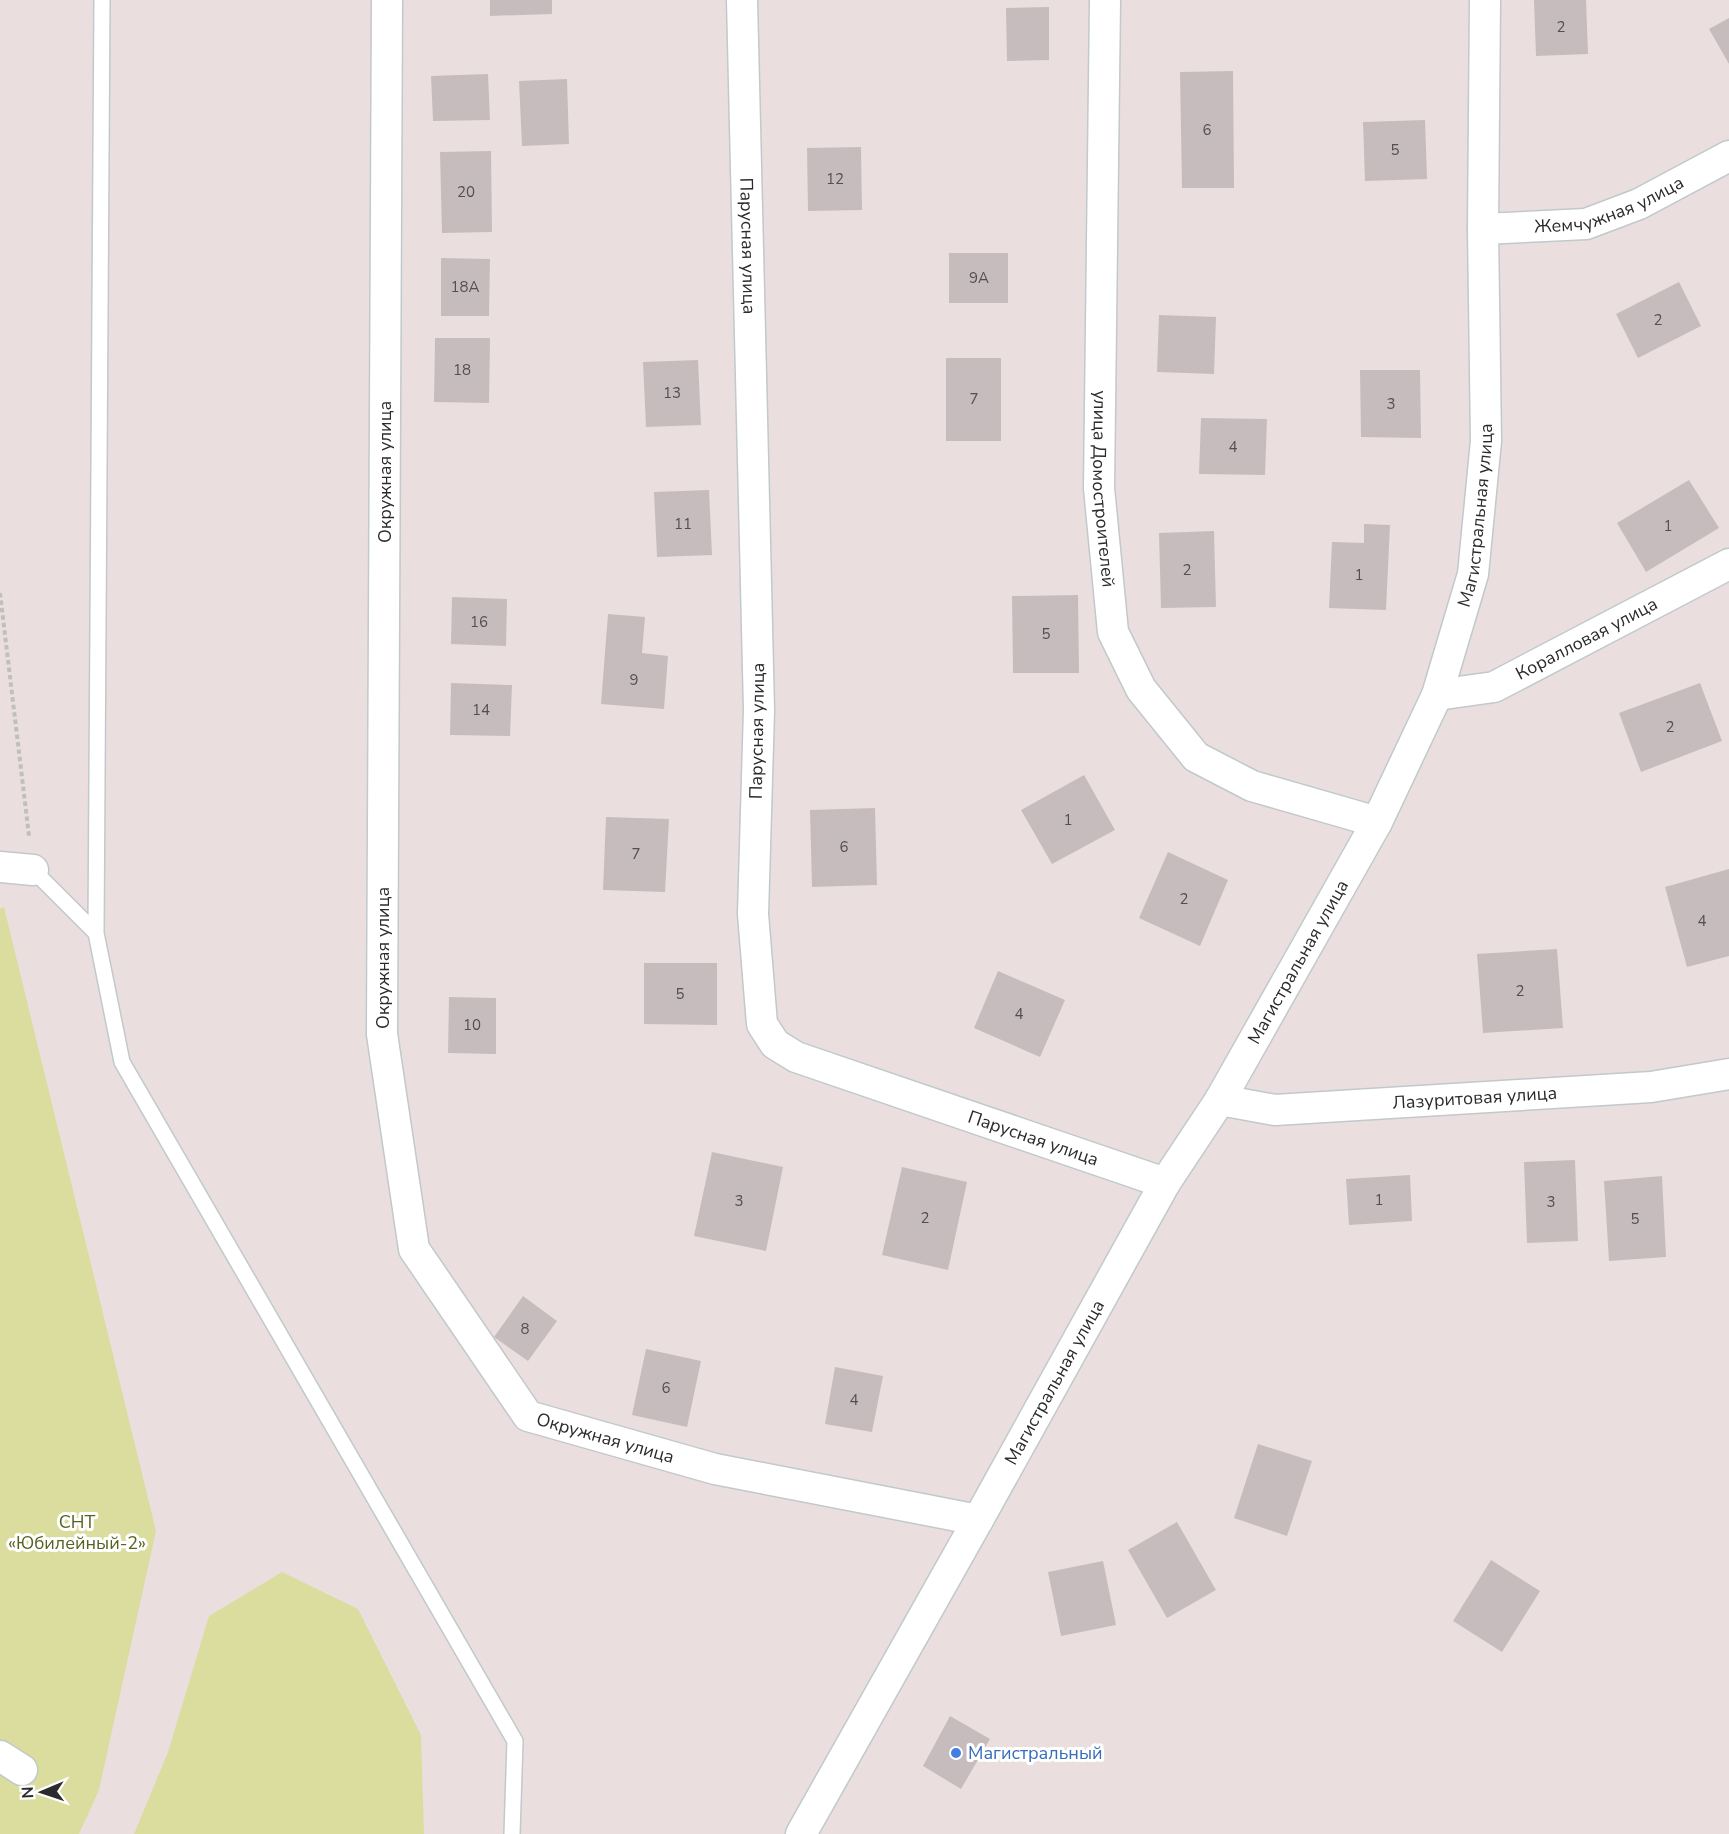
<svg xmlns="http://www.w3.org/2000/svg" width="1729" height="1834" font-family="'Nunito Sans',sans-serif">
<style>
.green{fill:#dbdd9f}
.building{fill:#c7bcbd}
.lines{fill:none;stroke-linecap:round;stroke-linejoin:round}
.lane-casing{stroke:#c0c9cc;stroke-width:18}
.street-casing{stroke:#c0c9cc;stroke-width:33}
.path{stroke:#bfbfbf;stroke-width:4;stroke-dasharray:4.5 3;stroke-linecap:butt}
.lane{stroke:#fff;stroke-width:15}
.street{stroke:#fff;stroke-width:30}
.shop-dot{fill:#3f7fe0;stroke:#fff;stroke-width:2}
.labels{text-anchor:middle;dominant-baseline:central;stroke-width:6;stroke-linejoin:round;paint-order:stroke}
.number-label{font-size:15px;fill:#524f50}
.street-label{font-size:18px;fill:#2b2b2b;stroke:#fff}
.park-label{font-size:18px;fill:#576221;stroke:#fff}
.shop-label{font-size:18px;fill:#366cbe;stroke:#fff;text-anchor:start}
</style>
<rect width="100%" height="100%" fill="#ebdedf"/>
<!-- green -->
<path class="green" d="M4,907L156,1531L99,1790L79,1834H0V909Z
M282,1572L358,1609L421,1735L424,1834H134L168,1752L209,1616Z"/>
<!-- building -->
<path class="building" d="M490,0H552V14L490,16Z
M1534,0H1586L1588,54L1536,56Z
M1049,7V60L1007,61L1006,8Z
M1729,18V64L1709,29Z
M1233,71L1234,188H1182L1180,72Z
M488,74L490,120L433,121L431,76Z
M567,79L569,144L522,146L519,81Z
M1425,120L1427,179L1365,181L1363,122Z
M861,147L862,210L808,211L807,148Z
M491,151L492,232L442,233L440,152Z
M949,253H1008V303H949Z
M441,258L490,259L489,316H441Z
M1679,282L1701,326L1638,358L1616,314Z
M1159,315L1216,317L1214,374L1157,372Z
M435,338H490L489,403L434,402Z
M946,358H1001V441H946Z
M698,360L701,425L646,427L643,362Z
M1360,370H1420L1421,438L1361,437Z
M1201,418L1267,419L1265,475L1199,474Z
M1689,480L1719,528L1646,572L1617,523Z
M709,490L712,555L657,557L654,492Z
M1364,524L1390,525L1386,610L1329,608L1332,542L1364,543Z
M1214,531L1216,607L1161,608L1159,533Z
M1078,595L1079,673H1013L1012,596Z
M452,597L507,599L506,646L451,644Z
M608,614L645,617L642,653L668,656L664,709L601,704Z
M451,683L512,685L510,736L450,735Z
M1700,683L1722,741L1641,772L1619,713Z
M1084,775L1115,830L1052,864L1021,810Z
M875,808L877,885L812,887L810,810Z
M606,817L669,819L665,892L603,890Z
M1168,852L1228,880L1200,946L1139,918Z
M1729,869V956L1687,967L1665,887Z
M1557,949L1563,1028L1483,1033L1477,954Z
M644,963H717V1025L644,1024Z
M998,971L1065,1000L1040,1057L974,1028Z
M449,997L496,998V1054L448,1053Z
M712,1152L783,1167L766,1251L694,1236Z
M1575,1160L1578,1241L1527,1243L1524,1162Z
M902,1167L967,1182L948,1270L882,1255Z
M1410,1175L1412,1221L1349,1225L1346,1179Z
M1662,1176L1666,1257L1609,1261L1604,1181Z
M523,1296L557,1321L528,1361L494,1337Z
M646,1349L701,1361L687,1427L632,1415Z
M835,1367L883,1376L872,1432L825,1424Z
M1258,1444L1312,1461L1287,1536L1234,1518Z
M1177,1522L1216,1590L1167,1618L1128,1550Z
M1491,1560L1540,1591L1502,1652L1453,1621Z
M1103,1561L1116,1625L1061,1636L1048,1572Z
M950,1716L990,1739L961,1789L923,1766Z"/>
<g class="lines">
<defs>
<path id="lane" d="M33,870L96,933L122,1062L515,1741L512,1834
M96,933L102,0"/>
<g id="street">
<path id="s1" d="M387,0L382,1034L414,1249L528,1416L715,1469L978,1520"/>
<path id="s2" d="M742,0L759,710L753,914L762,1024L775,1044L796,1057L1165,1183"/>
<path id="s3" d="M1105,0L1099,488L1113,632L1141,689L1196,757L1252,786L1377,822"/>
<path id="s4" d="M1483,229L1586,224L1639,204L1729,156"/>
<path id="s5" d="M1437,695L1494,687L1729,564"/>
<path d="M0,867L33,870"/>
<path id="s6" d="M1220,1100L1275,1110L1651,1087L1729,1074"/>
<path d="M0,1756L22,1770"/>
<path id="s7" d="M801,1834L978,1520L1165,1183L1220,1100L1377,822L1437,695L1473,574L1486,441L1483,229L1485,0"/>
</g>
</defs>
<!-- lane casing -->
<use href="#lane" class="lane-casing"/>
<!-- street casing -->
<use href="#street" class="street-casing"/>
<!-- path -->
<path class="path" d="M0,593L29,836"/>
<!-- lane -->
<use href="#lane" class="lane"/>
<!-- street -->
<use href="#street" class="street"/>
</g>
<!-- markers -->
<circle class="shop-dot" cx="956" cy="1753" r="6"/>
<g class="labels">
<!-- number labels -->
<g class="number-label">
<text x="1561" y="27">2</text>
<text x="1207" y="130">6</text>
<text x="1395" y="150">5</text>
<text x="835" y="179">12</text>
<text x="466" y="192">20</text>
<text x="979" y="278">9А</text>
<text x="465" y="287">18А</text>
<text x="1658" y="320">2</text>
<text x="462" y="370">18</text>
<text x="672" y="393">13</text>
<text x="974" y="399">7</text>
<text x="1391" y="404">3</text>
<text x="1233" y="447">4</text>
<text x="683" y="524">11</text>
<text x="1668" y="526">1</text>
<text x="1187" y="570">2</text>
<text x="1359" y="575">1</text>
<text x="479" y="622">16</text>
<text x="1046" y="634">5</text>
<text x="634" y="680">9</text>
<text x="481" y="710">14</text>
<text x="1670" y="727">2</text>
<text x="1068" y="820">1</text>
<text x="844" y="847">6</text>
<text x="636" y="854">7</text>
<text x="1184" y="899">2</text>
<text x="1702" y="921">4</text>
<text x="1520" y="991">2</text>
<text x="680" y="994">5</text>
<text x="1019" y="1014">4</text>
<text x="472" y="1025">10</text>
<text x="1379" y="1200">1</text>
<text x="739" y="1201">3</text>
<text x="1551" y="1202">3</text>
<text x="925" y="1218">2</text>
<text x="1635" y="1219">5</text>
<text x="525" y="1329">8</text>
<text x="666" y="1388">6</text>
<text x="854" y="1400">4</text>
</g>
<!-- street labels -->
<g class="street-label">
<text stroke="none"><textPath href="#s4" startOffset="130">Жемчужная улица</textPath></text>
<text stroke="none"><textPath href="#s2" startOffset="246">Парусная улица</textPath></text>
<text transform="translate(385 472) rotate(-90)">Окружная улица</text>
<text stroke="none"><textPath href="#s3" startOffset="489">улица Домостроителей</textPath></text>
<text stroke="none"><textPath href="#s7" startOffset="1490">Магистральная улица</textPath></text>
<text stroke="none"><textPath href="#s5" startOffset="162">Коралловая улица</textPath></text>
<text transform="translate(757 731) rotate(-89)">Парусная улица</text>
<text transform="translate(383 958) rotate(-90)">Окружная улица</text>
<text stroke="none"><textPath href="#s7" startOffset="1004">Магистральная улица</textPath></text>
<text stroke="none"><textPath href="#s6" startOffset="256">Лазуритовая улица</textPath></text>
<text stroke="none"><textPath href="#s2" startOffset="1324">Парусная улица</textPath></text>
<text stroke="none"><textPath href="#s7" startOffset="518">Магистральная улица</textPath></text>
<text stroke="none"><textPath href="#s1" startOffset="1534">Окружная улица</textPath></text>
</g>
<!-- park labels -->
<g class="park-label">
<text x="77" y="1522">СНТ<tspan x="77" dy="21">«Юбилейный-2»</tspan></text>
</g>
<!-- shop labels -->
<g class="shop-label">
<text x="968" y="1753">Магистральный</text>
</g>
</g>
<!-- north arrow -->
<g transform="translate(42 1792) rotate(268)" stroke="#ffffff" stroke-width="4.5" paint-order="stroke">
<path d="M0-4.5L10 22L0 15L-10 22Z" fill="#2b2b2b"/>
<text y="-9" font-size="16" font-weight="bold" text-anchor="middle" fill="#2b2b2b">N</text>
</g>
</svg>
